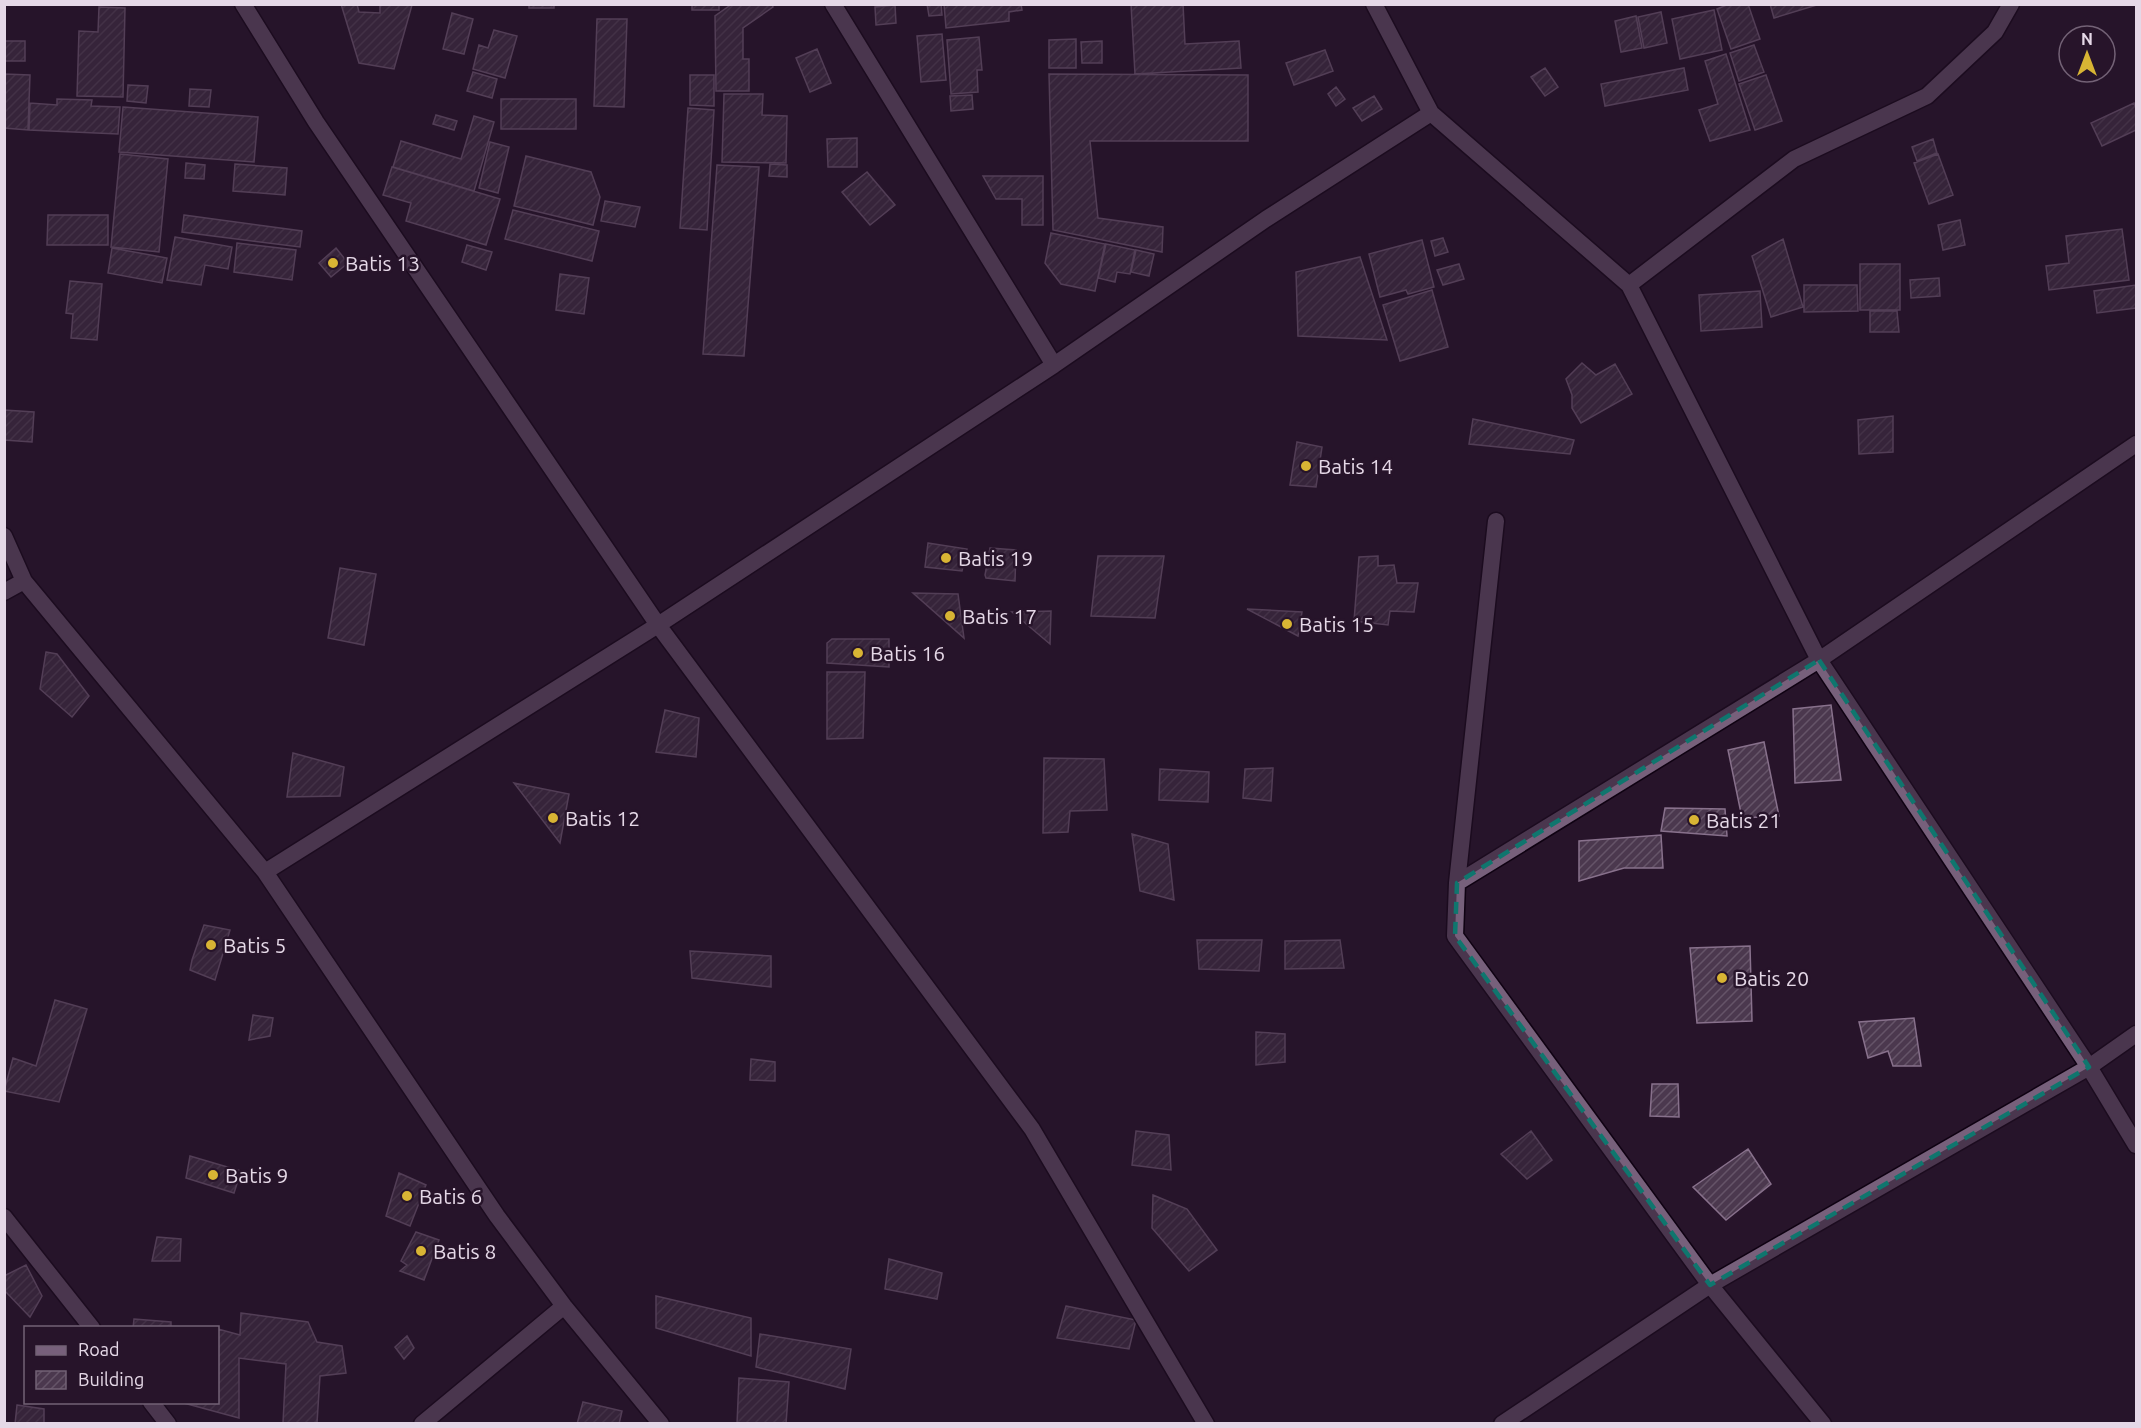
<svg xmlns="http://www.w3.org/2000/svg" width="2141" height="1428" font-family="Ubuntu,sans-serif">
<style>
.building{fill:url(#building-hatch);stroke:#88718c;stroke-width:1.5}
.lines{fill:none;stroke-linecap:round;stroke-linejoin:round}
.minor-casing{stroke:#0f0212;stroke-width:19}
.minor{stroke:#77607b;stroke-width:16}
.marked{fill:none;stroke:#0f766e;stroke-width:4.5;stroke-dasharray:12 8;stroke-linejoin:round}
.poi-dot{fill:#d8b434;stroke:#27142a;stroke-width:2}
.labels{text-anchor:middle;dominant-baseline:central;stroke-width:5;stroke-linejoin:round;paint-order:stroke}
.poi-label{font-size:21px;fill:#e5d8e7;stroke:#27142a;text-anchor:start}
</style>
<defs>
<pattern id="building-hatch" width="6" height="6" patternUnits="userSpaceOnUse" patternTransform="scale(1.5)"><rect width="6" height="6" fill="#4b384e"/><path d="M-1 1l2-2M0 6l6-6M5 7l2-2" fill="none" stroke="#655468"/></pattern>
</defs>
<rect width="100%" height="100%" fill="#27142a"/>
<!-- building -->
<path class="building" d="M341,4H357L359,12L380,13V4L412,5L394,69L359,63Z
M529,4H554V8H529Z
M692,4H719V10H692Z
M732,4H772L773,7L743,28V59H749V91H716L715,16Z
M927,4H941L942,15L929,16Z
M944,4H1021L1022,10L1009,12V21L946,28Z
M1131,4H1183L1185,44L1239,41L1241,68L1135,74Z
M1729,4H1748L1760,39L1731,49L1717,9Z
M1770,4H1820L1774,18Z
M895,5L896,23L876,25L875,7Z
M99,7L125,8L123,97L77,96L79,31L98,32Z
M1714,10L1722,50L1680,59L1672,19Z
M1661,12L1667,43L1644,48L1638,17Z
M452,13L473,19L464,54L443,49Z
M1636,16L1642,48L1621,52L1615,21Z
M597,19H627L624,107L594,106Z
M494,30L517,36L505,78L473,69L479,45L488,48Z
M942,34L946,80L921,82L917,36Z
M979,37L982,70H977L978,92L951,94L947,40Z
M1076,39V68H1049V40Z
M4,41H25V61H4Z
M1102,41V63H1082L1081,42Z
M1754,45L1764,72L1739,81L1730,53Z
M817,49L831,83L810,92L796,58Z
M1325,50L1333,71L1294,85L1286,63Z
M1726,54L1750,130L1710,141L1699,110L1718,104L1705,61Z
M1545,68L1558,87L1545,96L1531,77Z
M1684,68L1688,90L1605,106L1601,84Z
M473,72L497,79L492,98L467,91Z
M4,74L30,75L28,130L4,128Z
M1049,74L1248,75V141H1090L1098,218L1163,227L1162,252L1053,230Z
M690,75H714V106L690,105Z
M1766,75L1782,121L1755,130L1739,84Z
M128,85L148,86L146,103L127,101Z
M1336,87L1345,99L1336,106L1328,94Z
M190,89L211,90L209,107L189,106Z
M724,94H763L762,115L787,116L786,163L722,162Z
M972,95L973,109L951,111L950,96Z
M1374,96L1382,109L1362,121L1353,108Z
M57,99L92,100L91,106L120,107L118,134L29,130L30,103L57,105Z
M501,99H576V129H501Z
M2134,103L2136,109V130L2102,146L2091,123Z
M123,107L258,117L254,162L119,152Z
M688,108L714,110L707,230L680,228Z
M436,115L457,121L454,130L433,124Z
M474,116L494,122L474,191L393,167L401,141L461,159Z
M857,138V167H828L827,139Z
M1933,139L1937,153L1917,161L1912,147Z
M490,142L509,147L498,193L479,188Z
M120,154L168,159L159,252L111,247Z
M1938,154L1953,195L1929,204L1914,163Z
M526,156L591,172L600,197L593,225L514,206Z
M186,163L205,165L204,179L185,178Z
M235,164L287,168L285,195L233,191Z
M770,164L787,165V177L769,176Z
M717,165L759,167L744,356L703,354Z
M392,167L500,199L486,245L406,221L411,203L383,195Z
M867,172L895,205L870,225L842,192Z
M983,176H1043V225H1022V199H996Z
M605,201L640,207L635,227L601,221Z
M513,210L599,231L592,261L505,239Z
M48,215H108V245H47Z
M184,215L302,231L300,247L182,232Z
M1960,220L1965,245L1943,250L1938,225Z
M2122,229L2129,280L2049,290L2046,266L2069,263L2066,236Z
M1051,233L1105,244L1095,291L1061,284L1045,263Z
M175,237L232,247L228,269L205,265L201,285L167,280Z
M1443,238L1448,252L1435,256L1431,241Z
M1783,239L1803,307L1771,317L1752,256Z
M1422,240L1434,287L1408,294L1406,290L1380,297L1369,254Z
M237,243L296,250L292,280L234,272Z
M1106,244L1135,250L1130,274L1117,272L1115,282L1098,278Z
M467,245L492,252L486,270L462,262Z
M112,248L167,258L162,283L108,273Z
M336,248L348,263L331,277L319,263Z
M1136,250L1154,254L1149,276L1131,272Z
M1360,257L1387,340L1298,336L1296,272Z
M1459,264L1464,279L1443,285L1437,270Z
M1860,264H1900V310H1860Z
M560,274L589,278L584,314L556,310Z
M1939,278L1940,296L1911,298L1910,280Z
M70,281L102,284L97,340L71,338L73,314L66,313Z
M1804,285H1857L1858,311L1804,312Z
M2136,285V308L2097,313L2094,291Z
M1432,290L1448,347L1400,361L1383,305Z
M1760,291L1762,327L1701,331L1699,295Z
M1870,311H1897L1899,332H1870Z
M1582,363L1596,375L1615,364L1632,394L1581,423L1572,408V395L1566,379Z
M4,410L34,412L32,442L4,440Z
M1893,416V452L1859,454L1858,420Z
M1473,419L1574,440L1570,454L1469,444Z
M1297,442L1322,447L1316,487L1290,485Z
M928,543L967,549L962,571L925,567Z
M990,548L1016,550L1015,581L986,578L985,575Z
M1098,556H1164L1155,618L1091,616Z
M1378,556V566L1394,565L1397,583H1418L1414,612L1390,611L1388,625L1354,621L1359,557Z
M340,568L376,574L364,645L328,638Z
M913,593L958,594L964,638Z
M1247,609L1302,612L1298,636Z
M1051,611L1050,644L1012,612Z
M832,639H889V667L827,663V643Z
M46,652L57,654L89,696L72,717L40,689Z
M827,672H865L863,738L827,739Z
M1831,705L1841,780L1795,783L1793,709Z
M665,710L699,718L696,757L656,752Z
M1764,742L1779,816L1742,818L1728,750Z
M293,753L344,767L340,796L287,797Z
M1044,758L1104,759L1107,810L1070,811L1068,832L1043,833Z
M1273,768L1271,801L1243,798L1245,769Z
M1160,769L1209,772L1208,802L1159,800Z
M514,783L569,794L560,843Z
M1665,808L1725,809L1727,836L1661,831Z
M1132,834L1168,844L1174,900L1140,891Z
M1661,835L1663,868H1624L1579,881V841Z
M204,925L230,930L215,980L190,970L192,960Z
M1197,940H1262L1259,971L1199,969Z
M1340,940L1344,968L1285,969V941Z
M1750,946L1752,1021L1697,1023L1690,948Z
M690,951L771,956V987L692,978Z
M55,1000L87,1009L59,1102L4,1091L13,1058L36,1066Z
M253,1015L273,1018L270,1036L249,1040Z
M1914,1018L1921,1066H1893L1888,1051L1868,1058L1859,1022Z
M1256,1032L1285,1034V1062L1256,1065Z
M751,1059L775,1062V1081L750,1080Z
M1652,1084H1678L1679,1117L1650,1116Z
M1136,1131L1169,1135L1171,1170L1132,1165Z
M1531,1131L1552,1160L1527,1179L1501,1154Z
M1748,1149L1771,1184L1726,1220L1693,1187Z
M190,1156L241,1171L234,1193L186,1178Z
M399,1173L426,1185L410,1226L386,1216Z
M1153,1195L1187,1209L1217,1250L1189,1271L1152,1228Z
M416,1232L439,1240L424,1280L400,1271L407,1265L401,1261Z
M157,1237L181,1239L180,1261H152Z
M889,1259L942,1273L937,1299L885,1289Z
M26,1265L42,1296L30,1317L4,1290V1276Z
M656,1296L751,1318V1356L656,1328Z
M1066,1306L1136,1320L1129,1349L1057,1338Z
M241,1313L308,1322L317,1342L342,1346L346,1373L320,1376L317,1423H283L286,1364L239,1358V1418L180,1402H218V1329L240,1335Z
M134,1319L171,1322V1328H133Z
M760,1334L851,1349L845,1389L756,1367Z
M407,1336L414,1348L404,1359L395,1347Z
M739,1378L789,1382L786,1424H737Z
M583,1402L622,1411L619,1424H577Z
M17,1405L44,1409V1424H15Z"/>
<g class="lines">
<defs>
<path id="minor" d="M243,4L316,122L658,625L1032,1129L1206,1424
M833,4L1054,365
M1374,4L1431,113L1629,285L1819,660L2089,1067L2136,1145
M1629,285L1794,159L1927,96L1995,32L2011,4
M1496,521L1457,883L1455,936L1710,1285L1823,1424
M4,536L24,581L265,872L497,1216L564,1306L661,1424
M4,592L24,581
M265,872L658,625L1054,365L1266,219L1431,113
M1457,883L1819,660L2136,444
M4,1217L92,1328
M151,1402L168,1424
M422,1424L564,1306
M1502,1424L1710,1285L2089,1067L2136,1034"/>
</defs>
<!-- minor casing -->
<use href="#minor" class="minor-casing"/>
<!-- minor -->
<use href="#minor" class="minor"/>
</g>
<!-- marked area -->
<path d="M0 0H2141V1428H0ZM1819,660L2089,1067L1710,1285L1455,936L1457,883Z" fill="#27142a" fill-opacity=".55" fill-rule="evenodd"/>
<path class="marked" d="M1819,660L2089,1067L1710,1285L1455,936L1457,883Z"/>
<!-- markers -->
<g class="poi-dot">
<circle cx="333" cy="263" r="6"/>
<circle cx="1306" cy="466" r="6"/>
<circle cx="946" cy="558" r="6"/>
<circle cx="950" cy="616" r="6"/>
<circle cx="1287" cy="624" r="6"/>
<circle cx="858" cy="653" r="6"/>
<circle cx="553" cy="818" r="6"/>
<circle cx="1694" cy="820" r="6"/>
<circle cx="211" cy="945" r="6"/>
<circle cx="1722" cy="978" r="6"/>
<circle cx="213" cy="1175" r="6"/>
<circle cx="407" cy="1196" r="6"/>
<circle cx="421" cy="1251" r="6"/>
</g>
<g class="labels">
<!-- poi labels -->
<g class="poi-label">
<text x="345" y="263">Batis 13</text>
<text x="1318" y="466">Batis 14</text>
<text x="958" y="558">Batis 19</text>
<text x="962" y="616">Batis 17</text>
<text x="1299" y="624">Batis 15</text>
<text x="870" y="653">Batis 16</text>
<text x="565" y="818">Batis 12</text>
<text x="1706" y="820">Batis 21</text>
<text x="223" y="945">Batis 5</text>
<text x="1734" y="978">Batis 20</text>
<text x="225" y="1175">Batis 9</text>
<text x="419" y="1196">Batis 6</text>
<text x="433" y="1251">Batis 8</text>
</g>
</g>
<!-- border -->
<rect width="2141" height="1428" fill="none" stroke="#e5d8e7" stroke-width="12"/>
<!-- legend -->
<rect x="24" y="1326" width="195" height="78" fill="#27142a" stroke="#736276" stroke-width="1.5"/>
<rect x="36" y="1346" width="30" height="9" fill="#77607b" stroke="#736276" stroke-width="1.5"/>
<text x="78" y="1356" font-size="18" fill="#e5d8e7">Road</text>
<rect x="36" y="1371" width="30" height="18" fill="url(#building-hatch)" stroke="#736276" stroke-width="1.5"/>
<text x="78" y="1386" font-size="18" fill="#e5d8e7">Building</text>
<!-- north arrow -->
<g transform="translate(2087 54)"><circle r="28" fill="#27142a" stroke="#736276" stroke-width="1.5"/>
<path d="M0-4.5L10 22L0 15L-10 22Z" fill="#d8b434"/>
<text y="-9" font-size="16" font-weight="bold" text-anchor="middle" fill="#e5d8e7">N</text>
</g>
</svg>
